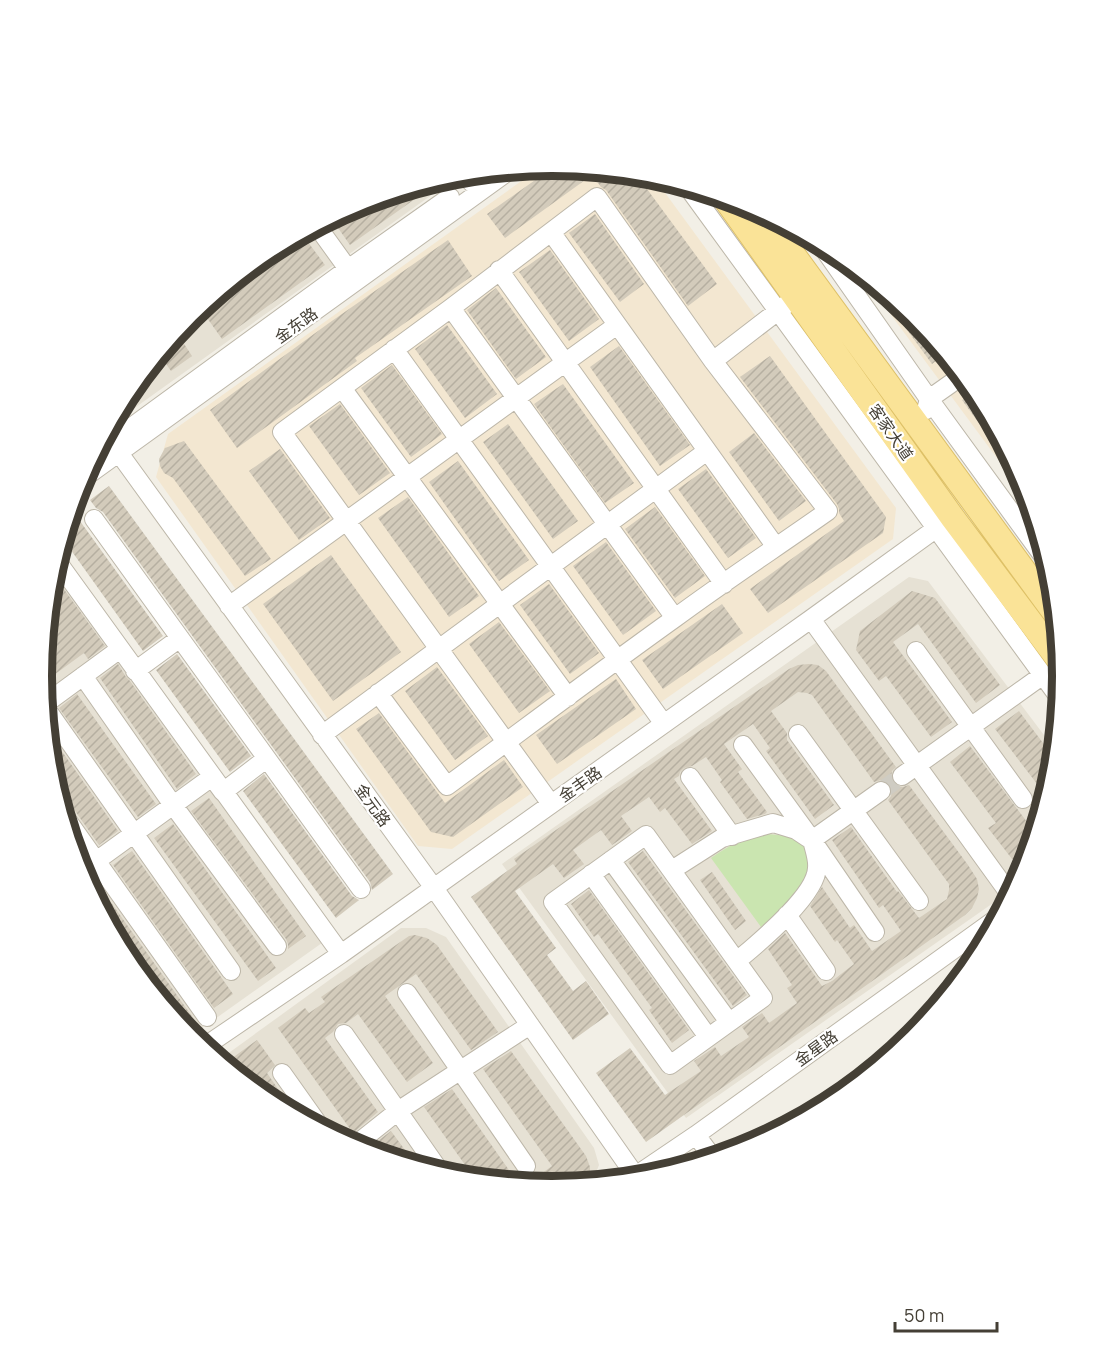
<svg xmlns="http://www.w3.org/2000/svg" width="1105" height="1352" font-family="Manrope,'Noto Sans SC',sans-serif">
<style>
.residential{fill:#e6e1d4}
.commercial{fill:#f3e7d1}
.garden{fill:#cae5b0}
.building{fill:url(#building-hatch)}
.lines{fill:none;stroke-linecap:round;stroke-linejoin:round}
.minor-tunnel{stroke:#cfccc3;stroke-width:18;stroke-dasharray:18 9;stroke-linecap:butt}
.minor-casing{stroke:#bdb7a9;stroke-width:20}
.major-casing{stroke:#dec167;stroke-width:26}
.minor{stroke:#fff;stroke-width:18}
.major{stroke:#fae397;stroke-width:24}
.labels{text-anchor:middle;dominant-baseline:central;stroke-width:4.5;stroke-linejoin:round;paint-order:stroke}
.street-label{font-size:16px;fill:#443f35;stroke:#fff}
.rim{fill:none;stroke:#443f35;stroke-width:8}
</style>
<defs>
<pattern id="building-hatch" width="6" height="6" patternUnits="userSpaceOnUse" patternTransform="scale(1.5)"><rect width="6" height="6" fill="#d3cbbb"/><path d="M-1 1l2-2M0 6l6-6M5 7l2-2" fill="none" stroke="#b6afa1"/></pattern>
</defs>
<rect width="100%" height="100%" fill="#f2efe6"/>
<!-- residential -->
<path class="residential" d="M453,175H457L458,176L129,412H118L128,392L192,315L269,251L357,204Z
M60,551L120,637L336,933L191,1036L128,959L81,871L52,775L42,676L52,576Z
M909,577L928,581L1056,751L1053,776L1024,872L1016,887L686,1118L502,864Z
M401,928H426L446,937L594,1148L599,1165L592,1183L552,1186L453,1177L357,1147L269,1100L219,1060Z"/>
<!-- commercial -->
<path class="commercial" d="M553,166L652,175L896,508L893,539L452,849L418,846L156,477L168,434L541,167Z
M857,269L914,315L977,393L1024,481L1031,504Z"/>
<!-- garden -->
<path class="garden" d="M768,834L787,836L804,844C807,854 812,867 809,877C806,887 771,918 761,927L711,858C729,846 746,835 768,834Z"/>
<!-- building -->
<path class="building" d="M555,166L636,174L717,284L688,306L606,190L601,187L592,175L505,238L487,214Z
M438,180L439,182L350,245L331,218L357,204Z
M595,214L644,284L620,302L569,233Z
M302,234L325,265L222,339L200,308L269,251Z
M448,240L472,276L355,358L357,361L237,448L210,410L329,323Z
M550,250L599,319L569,341L519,272Z
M496,288L546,357L516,379L467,310Z
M883,290L914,315L945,354L932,364L880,293Z
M447,325L497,394L465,418L415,349Z
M177,333L192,356L171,371L159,354Z
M619,346L690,445L660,466L590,367Z
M770,356L886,517L883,533L768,613L750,589L844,521L839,513V509L837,504L740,377Z
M392,365L442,434L411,457L361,388Z
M142,375L150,386L122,404L128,392Z
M563,384L634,483L605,503L534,404Z
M976,391L1011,455L1005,459L962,400Z
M340,404L390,473L359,495L309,426Z
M508,424L578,521L553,539L483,442Z
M754,433L806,501L779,521L729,452Z
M184,441L271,559L245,576L173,478L164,473L160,466L159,459L165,448Z
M280,449L330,518L299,540L249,471Z
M458,461L529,560L499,581L429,482Z
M706,469L756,538L728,558L678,489Z
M109,486L393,874L372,890L370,882L103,512L96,508L90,500Z
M408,497L479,596L449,617L378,518Z
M655,507L705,576L675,598L625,529Z
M72,510L163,636L143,651L63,539Z
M606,542L656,611L623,635L573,566Z
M331,555L401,652L333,701L263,604Z
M53,574L105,646L88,659L84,653L43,683L42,676Z
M549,584L599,653L570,674L520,605Z
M912,591L935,598L1000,685L976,703L918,624L893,642L952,722L931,737L886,676L879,681L856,650L860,631Z
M722,604L743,633L663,689L642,660Z
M499,622L550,691L519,713L469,644Z
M177,654L251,756L230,772L156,670Z
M118,664L126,677L130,681L196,774L177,789L100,678Z
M809,664L818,665L826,671L896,767L892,771L891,777L893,783L897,786L903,787L909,785L968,865L977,879L979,889L977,898L972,908L965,915L646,1142L596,1073L630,1048L665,1095L701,1071L694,1061L715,1047L721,1056L749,1037L742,1027L762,1013L769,1023L797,1003L787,988L792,985L768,949L785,933L822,986L832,981L854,964L837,940L835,942L810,906L822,887L850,928L854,925L872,951L901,931L883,905L879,908L832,840L851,827L897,892L898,891L919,918L947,899L949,890V884L946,880L888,800L891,796L892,791L890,784L886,781L881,780L874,782L812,695L807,693L798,692L771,711L787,733V740L834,805L815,819L766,751L770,748L753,724L724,744L742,769L738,772L767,812L765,814L747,819L720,782L722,780L706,757L692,766L684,768L680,772L679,776L674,779L712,831L692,844L665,808L660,812L649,797L621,816L632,831L615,843L612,845L601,830L573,850L584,864L564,878L553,864L515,891L556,948L547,955L573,991L586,981L609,1014L573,1040L471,897L517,864L514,859L789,669L798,665Z
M437,667L488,736L455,760L405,691Z
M616,679L636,709L557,764L536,735Z
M77,694L156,804L138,817L59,708Z
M1019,711L1055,759L1053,776L1047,797L995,729Z
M379,713L445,803L504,760L523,787L453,837L431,832L356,729Z
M47,730L118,831L99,845L54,781L52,775Z
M970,746L1030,826L1040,818L1027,861L1012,859L988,828L996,823L950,762Z
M264,774L352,896L359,900L336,918L243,791Z
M209,798L306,936L288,949V944L286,939L191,811Z
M173,824L276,968L258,981L154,838Z
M132,851L233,994L214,1008L113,865Z
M643,851L747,995L733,1006L628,862Z
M712,872L746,921L735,930L700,880Z
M93,877L196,1022L186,1030L128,959L86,882Z
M589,890L689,1030L672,1043L649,1010L652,1008L598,934L594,937L571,904Z
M415,935L427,938L437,945L498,1032L471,1050L416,974L385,996L433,1063L407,1082L358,1014L346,1023L338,1024L333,1032L325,1038L378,1112L353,1133L278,1028L305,1008L309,1013L325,1002L321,997L409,936Z
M257,1040L275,1065L267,1073L296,1115L269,1100L224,1064Z
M511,1051L586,1156L590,1167V1174L587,1183L552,1186L527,1184L552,1166L483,1069Z
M452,1089L518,1183L475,1179L424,1107Z
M391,1131L416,1165L366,1150Z"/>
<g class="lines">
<!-- minor-tunnel -->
<path class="minor-tunnel" d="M881,791L902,776"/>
<defs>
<path id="minor" d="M465,174L471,182
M687,186L1061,700
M317,226L348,269
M551,232L776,547
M819,242L929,399L1049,564
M499,270L724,584
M451,308L675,618
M394,349L664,724
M713,361L787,304
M342,388L568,697
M926,410L929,399L963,375
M107,433L119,453L434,888L637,1178
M96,453L348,269L450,197
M81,480L510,170
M94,519L361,889
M57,561L341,954
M229,606L617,325
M811,619L1011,896
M916,651L1023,799
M135,671L180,638
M83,676L173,805L277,946
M378,693L447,786C523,730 598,673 675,618C725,581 777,547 828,511L713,361L597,197L451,308L282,432C372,556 461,680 551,804
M45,704L120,649
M45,707L231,971
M798,734L919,901
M322,735L707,451
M743,745L812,840L875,932
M902,776L1043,675
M690,777L732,836
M65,817L207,1017
M646,835L763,998L670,1065L553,902Z
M611,860L729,1022
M672,870L722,838L773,823L796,830L808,838
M81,872L212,777L223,792L266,759
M591,874L708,1037
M787,915L826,971
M737,961C758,943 816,896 817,868C818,859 814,849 812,840L881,791
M407,993L526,1166
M344,1034L441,1173
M204,1047L341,954L811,619L952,517
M282,1073L321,1128
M819,1110L860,1081
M696,1135L713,1158
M354,1146L398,1111L530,1025
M631,1179L696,1135L1000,916"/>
<path id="major" d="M724,197L952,517L1062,664
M762,212L1057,616"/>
</defs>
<!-- minor casing -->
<use href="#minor" class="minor-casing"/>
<!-- major casing -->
<use href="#major" class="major-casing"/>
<!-- minor -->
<use href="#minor" class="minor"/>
<!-- major -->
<use href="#major" class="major"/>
</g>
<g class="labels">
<!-- street labels -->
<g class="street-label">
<text transform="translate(296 325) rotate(-36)">金东路</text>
<text transform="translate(891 432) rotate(55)">客家大道</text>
<text transform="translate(580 784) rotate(-35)">金丰路</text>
<text transform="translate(373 805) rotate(54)">金元路</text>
<text transform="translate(816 1048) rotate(-36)">金星路</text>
</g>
</g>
<!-- crop -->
<path d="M0 0H1105V1352H0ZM52 676a500 500 0 1 1 1000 0a500 500 0 1 1-1000 0Z" fill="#fff" fill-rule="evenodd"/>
<path class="rim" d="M52 676a500 500 0 1 1 1000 0a500 500 0 1 1-1000 0Z"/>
<!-- scale -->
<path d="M895 1322v9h102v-9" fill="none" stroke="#443f35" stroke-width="3"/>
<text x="904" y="1322" font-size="18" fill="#443f35" stroke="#ffffff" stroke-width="4.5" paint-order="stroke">50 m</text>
</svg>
